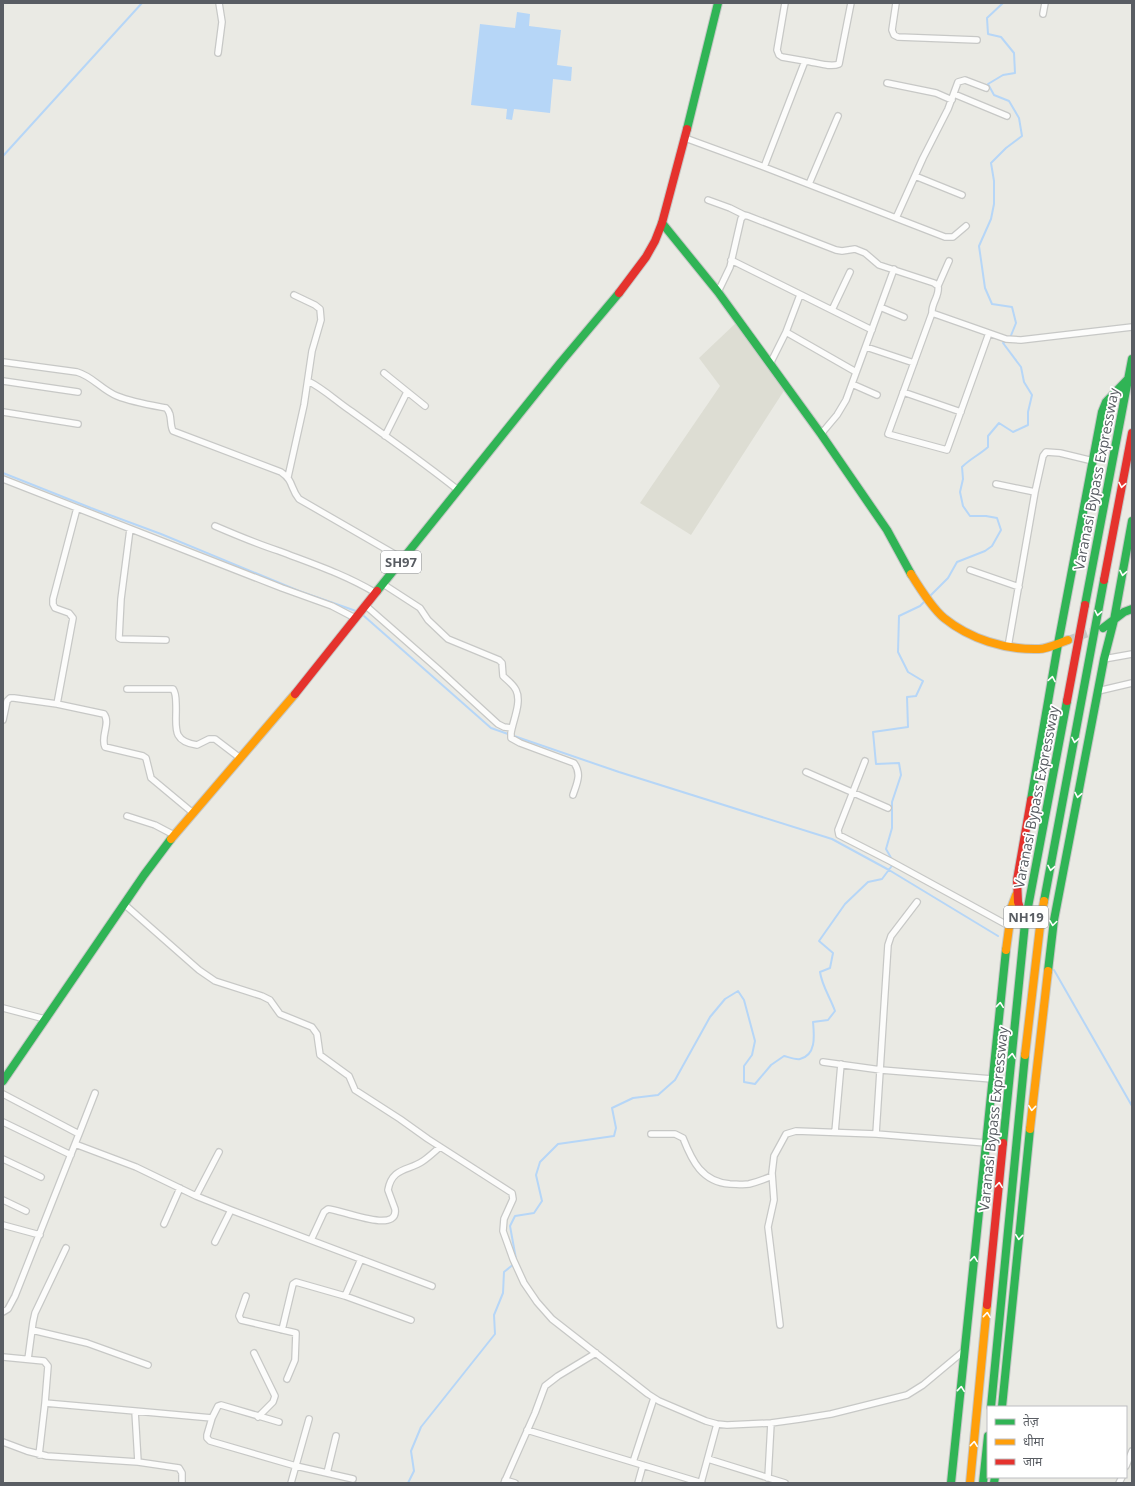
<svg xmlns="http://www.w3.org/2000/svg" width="1135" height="1486" font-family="'Open Sans','Noto Sans Devanagari',sans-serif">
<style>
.education{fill:#ddddd3}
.water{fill:#b6d6f7}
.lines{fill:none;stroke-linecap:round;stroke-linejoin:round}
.stream{stroke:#b6d6f7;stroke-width:2}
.secondary-tunnel{stroke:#c6c7c4;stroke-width:8;stroke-dasharray:8 4;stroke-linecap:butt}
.street-casing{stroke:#c7c8c6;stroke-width:8}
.fast-casing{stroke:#c6c7c6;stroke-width:10}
.slow-casing{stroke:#c6c7c6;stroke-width:10}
.jam-casing{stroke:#c6c7c6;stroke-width:10}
.street{stroke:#fcfcfb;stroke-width:5.5}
.fast{stroke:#30b455;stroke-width:8}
.slow{stroke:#ff9f0a;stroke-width:8}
.jam{stroke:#e5322d;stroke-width:8}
.oneway{stroke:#fff}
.labels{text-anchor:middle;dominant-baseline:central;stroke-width:3.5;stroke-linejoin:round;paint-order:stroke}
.shield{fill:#fff;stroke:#8b8e92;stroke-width:1}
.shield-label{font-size:13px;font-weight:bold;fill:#595d63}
.street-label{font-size:14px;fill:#595d63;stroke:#fff}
</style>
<rect width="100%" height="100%" fill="#eaeae4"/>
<!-- education -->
<path class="education" d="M738,321L787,386L691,535L640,503L720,386L699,358Z"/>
<!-- water -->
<path class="water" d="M517,12L530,14L529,26L561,30L557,65L572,67L571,81L553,79L550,113L514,109L512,120L506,119L507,109L471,105L480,24L515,28Z"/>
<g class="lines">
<!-- stream -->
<path class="stream" d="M1003,3L987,18L988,34L1001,37L1014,53L1015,73L1003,75L988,84L994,95L1009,101L1019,118L1022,136L1006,148L991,163L994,181V204L991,219L979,246L985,288L992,304L1012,307L1016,323L1010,338
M3,156L142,3
M3,473L91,508L161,534L299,591L356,611
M930,596L948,578L957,562L985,551L992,546L1001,530L997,518L986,516H970L963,506L960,492L963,479L962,467C970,459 979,455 988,447V436L999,423L1013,432L1028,425V412L1032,395L1024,382L1021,367L1003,343L1007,341
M364,616L491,728L508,734
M514,736L619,772L832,839L889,870L998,936
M1054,970L1132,1106
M516,1259L510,1226L515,1216L534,1213L542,1201L536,1175L540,1162L558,1144L614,1136L616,1128L612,1108L633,1098L658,1095L675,1080L710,1017L725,999L738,991L744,1000L755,1041L752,1055L744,1066V1082L755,1084L771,1065L784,1056C788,1057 796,1060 800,1059C817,1055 814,1034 813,1022L828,1020L835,1011C830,997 822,986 820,972L830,968L833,953L819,941L845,904L868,882L882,879L894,863L886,849L892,828V802L901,775L899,763L876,764L873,732L908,727L907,697L916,696L923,681L908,672L898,652L899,616L920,606L927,599
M408,1483L414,1471L411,1451L421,1427L495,1334L494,1315L503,1293L504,1272L515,1263"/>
<!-- secondary-tunnel -->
<path class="secondary-tunnel" d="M1068,640L1100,629"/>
<defs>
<path id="street" d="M896,3L892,30L894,35L898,37L977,40
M1043,14L1045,3
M218,53L222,22L219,3
M805,61C815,62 830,68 839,64L851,3
M887,83L936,93L952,100
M954,94L1007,116
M685,138L764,167L945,237H953L966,226
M764,167L805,61L782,57L779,55L777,50L785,3
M915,176L962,195
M809,184L838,116
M708,200L730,208L744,215
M896,218L923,158L948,109L958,82L965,80L986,88
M731,260L872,330
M938,286L949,261
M718,292L730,267L741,219L744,215L748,216L836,250L842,251L855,249L865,253L879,265L934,283L938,286C940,296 931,303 932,313L1006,339L1021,340L1132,327
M880,307L904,317
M832,310L850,272
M932,313L888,434L947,450L989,333
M786,332L856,372
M866,347L914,363
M3,362L77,372C92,376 102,390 117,396C132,402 150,405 166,408C173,414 169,424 173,431L281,472C294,481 290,488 299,499L403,559
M770,364L786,332L800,295
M384,373L425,406
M3,381L78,392
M308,381C324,389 336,401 351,411C387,437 423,462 458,490
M852,384L877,395
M903,392L961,412
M3,412L78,424
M821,434L837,415L846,400L894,269
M385,436L407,392
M288,477L304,405L312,351L321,320L320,309L315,305L294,295
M3,479L282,588L332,606L355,618
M996,484L1035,492L1008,647
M1035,492L1043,456L1046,452L1060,453L1093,461
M215,526C236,535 257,544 279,551C313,564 344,574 376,593
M130,529L121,599L119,638L121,639L166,640
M970,570L1019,587
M383,584L420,608L428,620L448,639L499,660L502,663L503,676C507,680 513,684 516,690C522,702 513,720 511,733V738L520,743L574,763C582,774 577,783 573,795
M365,605L438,669L498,724L504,727L512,728
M1104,659L1132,654
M127,689H173C176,693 176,699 176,704C177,726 170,741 197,745L209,739H215L240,758
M1098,691L1132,683
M57,704L73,618L69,613L55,608L53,604V599L77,508
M3,720L7,701L10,698H14L57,704L104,714C111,723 100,737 105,747L143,756L146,758L151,778L193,813
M865,761L838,830L839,835L890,861L1009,926
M806,772L888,808
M127,816L155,825L174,835
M124,904L199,970L215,981L262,996L270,1000L280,1014L312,1027L317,1034L320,1055L349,1076L355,1090L400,1119L428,1139L512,1193L513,1199L504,1219L503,1231L513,1259L524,1283L537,1302L552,1319L648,1394L659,1401L706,1421L717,1424L727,1425L771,1423L800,1419L831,1414L907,1395L923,1385L965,1350
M3,1008L45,1019
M823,1062L881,1070L992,1079
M3,1094L79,1134L75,1144L136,1167L196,1196L231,1210L432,1286
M3,1122L71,1155
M835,1132L841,1064
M79,1134L95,1093
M651,1134H675L683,1138C692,1161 702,1182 730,1184C736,1184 743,1185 749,1184C757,1182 765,1179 772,1176
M876,1134L888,945L891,936L917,902
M3,1159L41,1177
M196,1196L219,1152
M3,1200L26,1211
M164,1224L180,1188
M3,1225L40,1235
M311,1240L324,1212L328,1209C339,1209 399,1235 395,1209L388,1190C392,1167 409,1171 423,1161C429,1157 434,1152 440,1147
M215,1242L231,1210
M246,1296L239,1316L241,1320L296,1333L295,1360L287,1379
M345,1296L361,1259
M3,1312L8,1309L15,1296L75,1144
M780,1325L768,1227L774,1200L772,1173L774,1156L786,1134L796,1131L876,1134L986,1143
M32,1330L87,1343L148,1365
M282,1330L293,1284L296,1282L345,1296L411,1320
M254,1353L275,1396L273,1402L258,1417
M3,1357L44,1361L48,1366L45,1403
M28,1359L33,1322L35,1313L66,1248
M212,1418L218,1406L221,1405L279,1422
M527,1430L702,1483
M3,1442L27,1451L47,1456L138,1462L135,1411L212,1418L207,1435V1438L210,1441L296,1466L353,1479
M39,1455L45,1403L135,1411
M708,1459L785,1483
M138,1462L179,1468L182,1473V1483
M633,1462L654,1398
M1126,1466L1132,1451
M327,1473L336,1436
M768,1478L771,1423
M505,1480L515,1483
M291,1483L309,1419
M504,1483L535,1413L545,1386L558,1376L596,1353
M638,1483L643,1465
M701,1483L717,1424
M1119,1483L1122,1477"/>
<path id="fast" d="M687,129L718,3
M662,223L718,292L821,434L887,530L911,574
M377,591L561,362L619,293
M1085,605L1132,359
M1103,628L1124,612L1132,609
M1031,800L1058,644L1102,412L1106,402L1128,379
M1044,901L1104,580
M1048,971L1054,920L1104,659L1114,620L1132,521
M3,1081L144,875L171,839
M1003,1143L1025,923L1067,701
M991,1407L1025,1055
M1002,1407L1030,1129
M951,1483L1006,950
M983,1483L988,1436
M994,1483L995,1477"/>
<path id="slow" d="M911,574C919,587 933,609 944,618C970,639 1005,650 1039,649C1048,649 1059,643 1068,640
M171,839L295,694
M1006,950L1012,906L1016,895
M1025,1055L1041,918L1044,901
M1030,1129L1048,971
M970,1483L987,1305"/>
<path id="jam" d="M619,293L646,257L655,241L662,223L687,129
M1104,580L1132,433
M295,694L377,591
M1067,701L1085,605
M1025,923L1018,902L1017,880L1031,800
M987,1305L1003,1143"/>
</defs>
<!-- street casing -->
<use href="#street" class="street-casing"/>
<!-- fast casing -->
<use href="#fast" class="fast-casing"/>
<!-- slow casing -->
<use href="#slow" class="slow-casing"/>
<!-- jam casing -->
<use href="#jam" class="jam-casing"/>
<!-- street -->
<use href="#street" class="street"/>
<!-- fast -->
<use href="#fast" class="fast"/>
<!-- slow -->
<use href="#slow" class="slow"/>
<!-- jam -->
<use href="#jam" class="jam"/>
</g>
<!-- one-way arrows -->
<defs><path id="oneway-chevron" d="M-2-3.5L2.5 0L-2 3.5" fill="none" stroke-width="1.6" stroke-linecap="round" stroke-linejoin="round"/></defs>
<g class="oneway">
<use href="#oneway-chevron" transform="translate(1122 485) rotate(101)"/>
<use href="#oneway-chevron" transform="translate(1123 573) rotate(100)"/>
<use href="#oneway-chevron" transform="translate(1098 613) rotate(101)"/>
<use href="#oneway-chevron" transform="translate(1052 679) rotate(-80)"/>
<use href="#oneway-chevron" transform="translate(1075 740) rotate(101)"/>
<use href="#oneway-chevron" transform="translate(1078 795) rotate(101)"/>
<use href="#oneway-chevron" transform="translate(1051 868) rotate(101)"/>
<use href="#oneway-chevron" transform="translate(1053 923) rotate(98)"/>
<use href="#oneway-chevron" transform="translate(1000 1005) rotate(-84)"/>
<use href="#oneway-chevron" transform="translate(1012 1056) rotate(-84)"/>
<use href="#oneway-chevron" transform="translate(1032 1108) rotate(96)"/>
<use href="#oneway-chevron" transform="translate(999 1185) rotate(-84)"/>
<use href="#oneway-chevron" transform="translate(1019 1237) rotate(96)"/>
<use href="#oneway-chevron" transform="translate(974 1259) rotate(-84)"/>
<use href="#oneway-chevron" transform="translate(987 1315) rotate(-84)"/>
<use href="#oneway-chevron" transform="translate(961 1389) rotate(-84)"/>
<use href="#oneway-chevron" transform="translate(974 1444) rotate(-84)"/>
</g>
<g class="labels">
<!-- shield labels -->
<g class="shield">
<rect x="381" y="551" width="40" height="22" rx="3"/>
<rect x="1004" y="906" width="44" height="22" rx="3"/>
</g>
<g class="shield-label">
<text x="401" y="562">SH97</text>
<text x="1026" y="917">NH19</text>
</g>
<!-- street labels -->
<g class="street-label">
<text transform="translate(1096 479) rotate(-79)">Varanasi Bypass Expressway</text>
<text transform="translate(1036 797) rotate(-79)">Varanasi Bypass Expressway</text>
<text transform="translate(993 1119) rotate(-84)">Varanasi Bypass Expressway</text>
</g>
</g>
<!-- border -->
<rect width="1135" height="1486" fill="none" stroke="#595d63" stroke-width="8"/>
<!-- legend -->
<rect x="987" y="1406" width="140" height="72" fill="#ffffff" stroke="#bdbec1"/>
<rect x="995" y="1419" width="20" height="6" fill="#30b455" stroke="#bdbec1"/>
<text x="1023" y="1426" font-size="12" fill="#595d63">तेज़</text>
<rect x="995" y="1439" width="20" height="6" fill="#ff9f0a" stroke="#bdbec1"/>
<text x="1023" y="1446" font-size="12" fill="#595d63">धीमा</text>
<rect x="995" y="1459" width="20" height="6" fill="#e5322d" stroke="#bdbec1"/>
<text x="1023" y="1466" font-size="12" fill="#595d63">जाम</text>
</svg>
